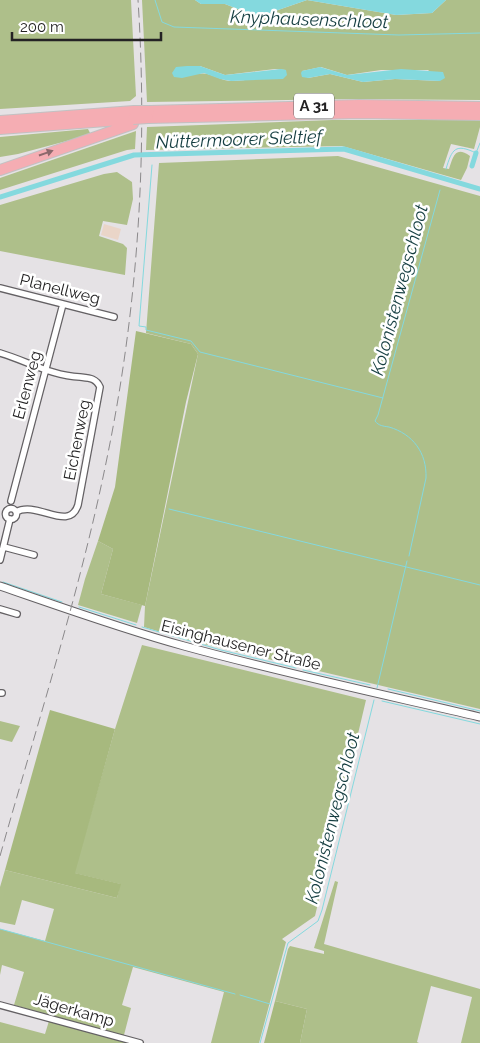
<svg xmlns="http://www.w3.org/2000/svg" width="480" height="1043" font-family="Raleway,sans-serif">
<style>
.industrial{fill:#ead5c8}
.green{fill:#aebf8a;fill-rule:evenodd}
.forest{fill:#a7b97e}
.water{fill:#84d9de}
.lines{fill:none;stroke-linecap:round;stroke-linejoin:round}
.stream{stroke:#84d9de;stroke-width:1}
.canal{stroke:#84d9de;stroke-width:5}
.minor-casing{stroke:#646164;stroke-width:8}
.tertiary-casing{stroke:#646164;stroke-width:9}
.motorway-casing{stroke:#c2c1c2;stroke-width:12}
.minor{stroke:#fff;stroke-width:5.5}
.tertiary{stroke:#fff;stroke-width:7}
.motorway{stroke:#f5adb3;stroke-width:10}
.rail{stroke:#8b898b;stroke-width:1;stroke-dasharray:10 5;stroke-linecap:butt}
.motorway-bridge-casing{stroke:#c2c1c2;stroke-width:12;stroke-linecap:butt}
.motorway-bridge{stroke:#f5adb3;stroke-width:10}
.oneway{fill:#8c686c}
.labels{text-anchor:middle;dominant-baseline:central;stroke-width:5;stroke-linejoin:round;paint-order:stroke}
.shield{fill:#fff;stroke:#666566;stroke-width:1}
.shield-label{font-size:15px;font-weight:bold;fill:#242324}
.street-label{font-size:16px;fill:#242324;stroke:#fff}
.water-label{font-size:18px;font-style:italic;fill:#153e41;stroke:#fff}
</style>
<rect width="100%" height="100%" fill="#e5e2e5"/>
<!-- industrial -->
<path class="industrial" d="M104,224L121,229L118,240L101,235Z"/>
<!-- green -->
<path class="green" d="M0,0H131L136,96L130,101L0,109Z
M142,0H195L201,4H225L258,17L307,0L396,15L432,13L446,0H480V100L352,99L147,102ZM188,66H200L225,75L275,69L286,70C268,74 249,81 232,81C220,81 210,71 198,74ZM321,67L347,75L381,70H428L440,81L395,79L363,82L330,74L308,78L302,71Z
M332,120H480V127L474,149L451,144L443,168L449,169C453,157 455,145 470,156L467,168L461,180L342,146L146,150L147,127Z
M88,129L90,133L89,135L18,154L0,157V137Z
M136,131L135,149L127,150L0,190V178Z
M338,156L480,196V709L191,641L144,627L145,606L198,354L191,344L146,333L159,163Z
M117,172L132,182L133,199L127,225L103,221L99,236L123,244L127,248L125,275L0,251V205L104,174Z
M98,541L113,549L101,594L142,605L137,623L78,605L85,579Z
M142,645L366,700L315,916L282,939L286,942L259,1043H211L224,992L133,967L122,1005L131,1008L124,1035L120,1036L14,1005L24,972L2,965L0,975V929L45,941L54,909L22,900L15,925L0,922V887L5,870L117,898L120,884L74,873L115,729Z
M0,721L20,726L12,742L0,739Z
M335,881L338,882L324,944L480,989V1043H461L472,997L431,986L417,1042L419,1043H300L307,1009L275,1001L288,949L290,946L324,954V951L314,948Z
M49,1021L128,1043H0V1022L45,1034Z"/>
<!-- forest -->
<path class="forest" d="M136,331L191,344L198,354L186,402L145,606L101,594L113,549L98,541L115,487Z
M50,710L115,729L75,873L121,884L117,898L5,870Z
M275,1001L307,1009L300,1043H264Z"/>
<!-- water -->
<path class="water" d="M195,0H446L432,13L396,15L307,0L258,17L225,4H201Z
M187,66H200L225,75L281,69L286,70L287,75L283,79L231,81L220,79L204,73L182,78L174,77L172,73L176,67Z
M320,67L347,75L401,69L443,72L445,78L440,81L395,79L363,82L330,74L308,78L302,77L301,73L302,71Z"/>
<g class="lines">
<!-- stream -->
<path class="stream" d="M155,0L162,22L174,27L399,35L480,33
M152,165L139,326L146,327V330L191,341L200,352L383,398
M446,169C452,149 455,143 476,153L480,143
M169,509L480,585
M409,556L426,478C427,453 413,434 389,427C383,426 379,426 375,421L378,415L440,190
M3,582L62,602
M79,607L136,625
M142,627L221,650L296,668
M303,670L370,685
M377,688L407,561
M388,689L480,711
M382,701L480,724
M0,929L235,994
M240,995L270,1004
M260,1043L288,943L318,921L322,910L374,700"/>
<!-- canal -->
<path class="canal" d="M472,166L476,153
M0,197L134,155L344,149L480,189"/>
<defs>
<path id="minor" d="M0,288L114,317
M0,353C27,361 52,376 80,377C89,378 96,378 100,387L78,505C69,533 37,500 16,512
M11,501L63,304
M5.5 514a5.5 5.5 0 1 1 11 0a5.5 5.5 0 1 1-11 0Z
M4,547L34,555
M0,560L10,519
M0,609L17,614
M0,693H2
M0,1005L140,1043"/>
<path id="tertiary" d="M0,586C61,607 122,629 184,646C282,673 381,694 480,717"/>
<path id="motorway" d="M149,111L359,105L480,107
M148,118L360,113L480,115
M0,121L134,111
M0,129L133,119
M0,170L133,124"/>
</defs>
<!-- minor casing -->
<use href="#minor" class="minor-casing"/>
<!-- tertiary casing -->
<use href="#tertiary" class="tertiary-casing"/>
<!-- motorway casing -->
<use href="#motorway" class="motorway-casing"/>
<!-- minor -->
<use href="#minor" class="minor"/>
<!-- tertiary -->
<use href="#tertiary" class="tertiary"/>
<!-- motorway -->
<use href="#motorway" class="motorway"/>
<!-- rail -->
<path class="rail" d="M0,856C37,724 80,592 107,458C138,307 148,153 138,0"/>
<defs>
<path id="motorway-bridge" d="M134,111H149
M133,119L148,118"/>
</defs>
<!-- motorway-bridge casing -->
<use href="#motorway-bridge" class="motorway-bridge-casing"/>
<!-- motorway-bridge -->
<use href="#motorway-bridge" class="motorway-bridge"/>
</g>
<!-- one-way arrows -->
<defs><path id="oneway-solid" d="M-6-.8H1V-3.2L6.5 0L1 3.2V.8H-6Z" transform="scale(1.25)"/></defs>
<use class="oneway" href="#oneway-solid" transform="translate(46 153) rotate(-19)"/>
<g class="labels">
<!-- shield labels -->
<rect class="shield" x="294" y="93.5" width="40" height="25" rx="4"/>
<g class="shield-label">
<text x="314" y="106">A 31</text>
</g>
<!-- street labels -->
<g class="street-label">
<text transform="translate(60 289) rotate(14)">Planellweg</text>
<text transform="translate(27 385) rotate(-75)">Erlenweg</text>
<text transform="translate(77 440) rotate(-79)">Eichenweg</text>
<text transform="translate(241 645) rotate(14)">Eisinghausener Straße</text>
<text transform="translate(74 1010) rotate(16)">Jägerkamp</text>
</g>
<!-- water labels -->
<g class="water-label">
<text transform="translate(309 19) rotate(2)">Knyphausenschloot</text>
<text transform="translate(239 139) rotate(-2)">Nüttermoorer Sieltief</text>
<text transform="translate(399 290) rotate(-75)">Kolonistenwegschloot</text>
<text transform="translate(332 818) rotate(-76)">Kolonistenwegschloot</text>
</g>
</g>
<!-- scale -->
<path d="M12 32v8h149v-8" fill="none" stroke="#242324" stroke-width="2.5"/>
<text x="20" y="32" font-size="15" fill="#242324" stroke="#ffffff" stroke-width="4" paint-order="stroke">200 m</text>
</svg>
